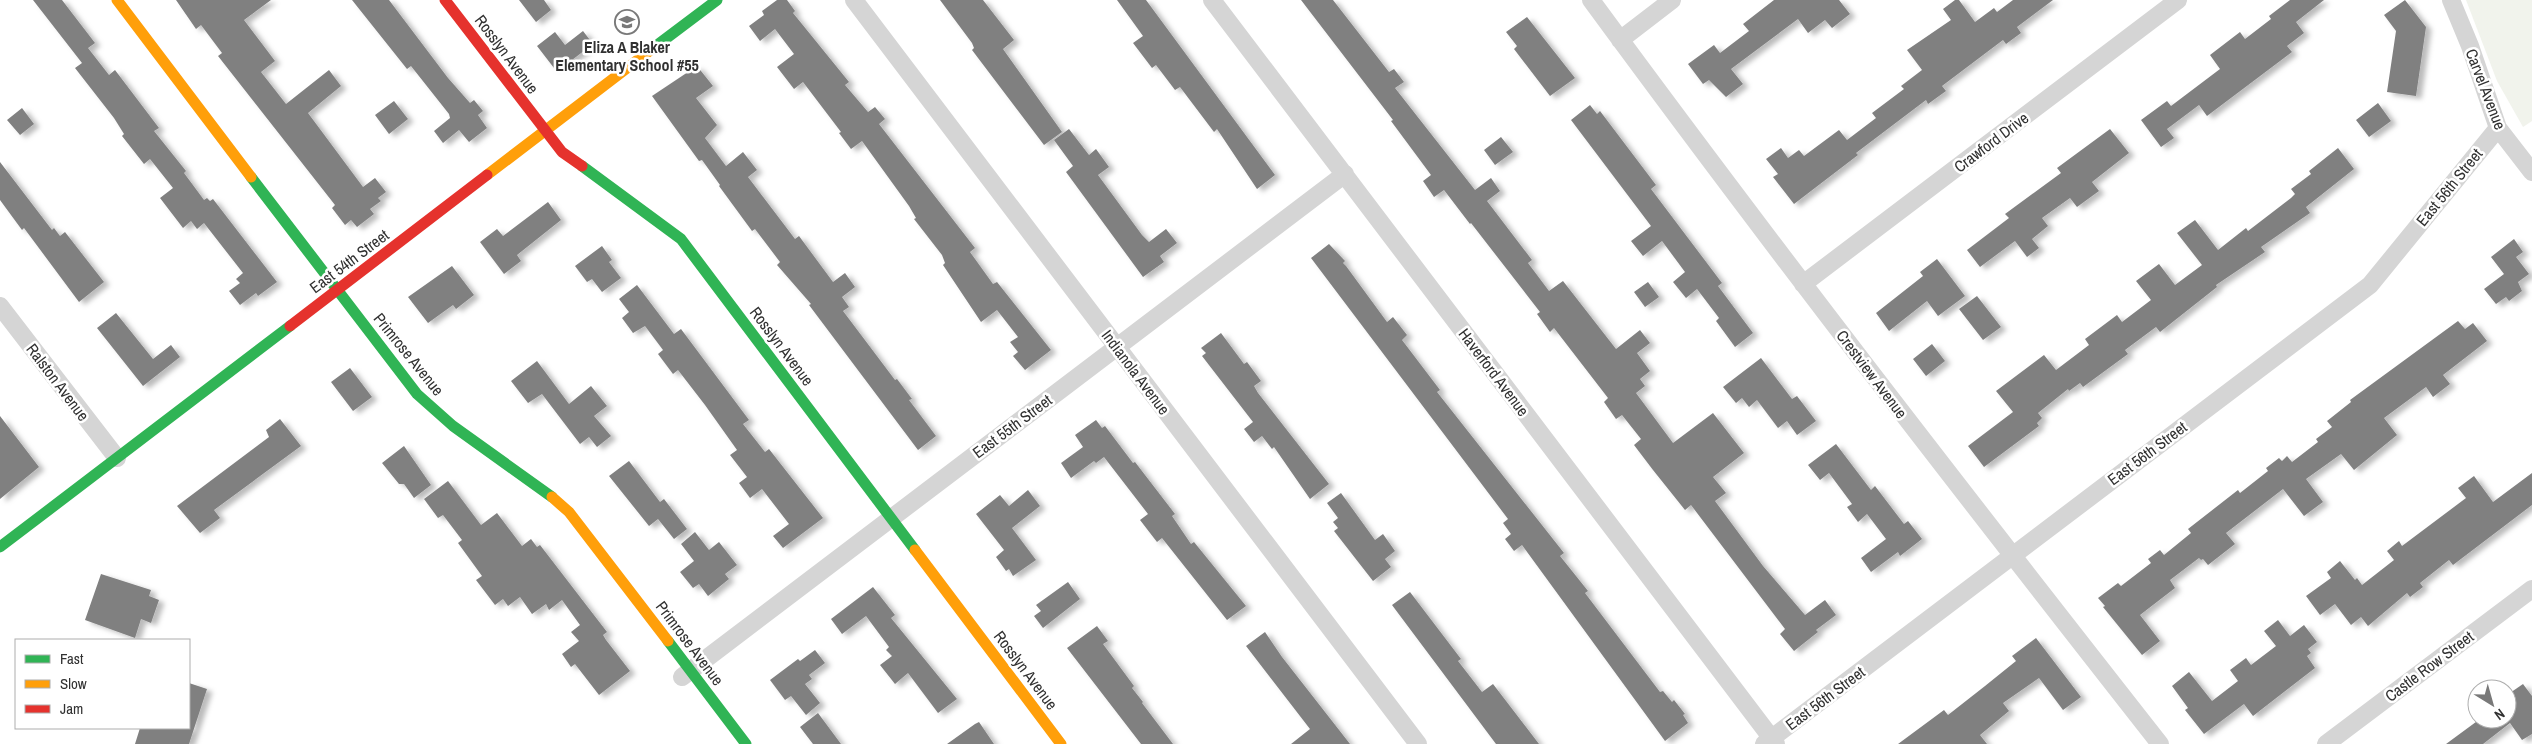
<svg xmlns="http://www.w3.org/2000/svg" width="2532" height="744" font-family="'Archivo Narrow',sans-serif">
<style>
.green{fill:#f1f3ec}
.building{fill:#808080;filter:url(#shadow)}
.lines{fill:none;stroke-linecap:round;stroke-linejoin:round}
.street{stroke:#d5d5d5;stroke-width:18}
.fast{stroke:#30b455;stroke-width:11}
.slow{stroke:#ff9f0a;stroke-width:11}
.jam{stroke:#e5322d;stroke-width:11}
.labels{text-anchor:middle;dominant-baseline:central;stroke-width:5;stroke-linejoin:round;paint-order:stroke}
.poi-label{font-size:16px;font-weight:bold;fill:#313131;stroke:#fff}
.street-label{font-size:16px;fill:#313131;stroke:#fff}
</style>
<defs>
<filter id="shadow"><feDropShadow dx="5.5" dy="3" stdDeviation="2.5" flood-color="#0004"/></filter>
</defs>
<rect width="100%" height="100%" fill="#fff"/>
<!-- green -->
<path class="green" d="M2466,0H2532V121L2523,127L2497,81Z"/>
<!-- building -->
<path class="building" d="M33,0H62L95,43L88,48L109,75L115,70L159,128L154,131L186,171L184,173L204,200L207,198L210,201L213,199L277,282L258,296L256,293L240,305L229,291L240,283L236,279L243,273L204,223L197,229L191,221L183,228L160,198L173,188L150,159L144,164L122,136L124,134L114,118L75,68L82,63Z
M176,0H271L244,20L275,61L261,72L286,104L329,70L341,86L308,113L363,187L375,178L386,192L378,198L381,201L370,209L374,214L357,227L351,220L345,225L332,208L335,205L218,56L222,53L201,25L196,29Z
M352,0H389L448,78L470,103L474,100L483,111L478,115L487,128L469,142L459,130L443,143L434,131L450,118L449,114L411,66L407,69Z
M519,0H544L551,10L536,22Z
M777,0H787L795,11L793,13L849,82L845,85L868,112L875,107L885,119L879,124L975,248L970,252L993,284L997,282L1051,350L1025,370L1013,356L1018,352L1010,342L1018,337L997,310L981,322L943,265L945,263L942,255L914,219L916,218L909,206L862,141L851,149L839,133L841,132L803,82L794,89L777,67L794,54L775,29L760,41L749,26L764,15L762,11Z
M940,0H983L1014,40L1003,49L1062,132L1044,145L972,50L974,48L972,43Z
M1117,0H1146L1275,175L1257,189L1217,129L1214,132L1180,87L1175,90L1156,65L1152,68L1133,43L1143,36Z
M1301,0H1333L1389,72L1394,69L1404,82L1395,88L1475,190L1491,178L1500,191L1487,201L1532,260L1528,263L1549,291L1563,281L1616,349L1640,330L1650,343L1637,353L1650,371L1640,379L1645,386L1636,393L1673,443L1713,413L1744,453L1713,477L1726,493L1715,501L1763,566L1805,615L1825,600L1836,615L1816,630L1818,632L1794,651L1780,634L1785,629L1691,505L1685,510L1653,470L1634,445L1641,439L1622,415L1616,419L1604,402L1608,398L1554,328L1550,332L1537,314L1540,312L1471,223L1470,224L1444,190L1434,197L1423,181L1431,175L1391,121L1393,120Z
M1774,0H1839L1850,14L1832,28L1825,20L1808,33L1798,19L1731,69L1743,84L1726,97L1709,80L1703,84L1688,64L1714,45L1720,53L1749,31L1743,24Z
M1955,0H1959L1975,22L1994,8L1997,12L2013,0H2053L2017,27L2021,33L2006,44L2003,40L1942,86L1946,91L1928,104L1926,100L1856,153L1858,155L1794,204L1773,177L1778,174L1766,159L1781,148L1788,158L1799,150L1804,156L1839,130L1847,140L1876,118L1872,113L1904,89L1901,86L1922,70L1907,50L1951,20L1943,9Z
M2290,0H2324L2296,22L2304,33L2287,46L2292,52L2207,116L2199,105L2167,129L2174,138L2161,147L2141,120L2167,101L2171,106L2220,69L2210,55L2240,32L2245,39L2271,19L2269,16Z
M2405,0L2426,27L2416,96L2387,92L2396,31L2384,15Z
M1527,17L1575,78L1550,96L1514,49L1517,46L1506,32Z
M583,31L593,44L568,63L565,59L554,68L537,46L555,32L565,45Z
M697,66L713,86L696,98L717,125L705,138L726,166L743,152L757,170L748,177L795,239L799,236L833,282L845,273L855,287L842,297L849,307L843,311L895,380L897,379L912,399L909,400L936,436L918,450L809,305L811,304L777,265L780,262L755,229L752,231L719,186L720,185L702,160L699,161L652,96Z
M394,101L408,119L389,134L375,115Z
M2378,103L2391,121L2369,137L2356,120Z
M1590,105L1597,114L1600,111L1656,185L1651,189L1722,283L1718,286L1753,333L1735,347L1716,321L1719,318L1697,289L1686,298L1673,282L1685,272L1662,241L1643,256L1631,241L1651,226L1571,120Z
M22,108L34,124L20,135L7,120Z
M1069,129L1089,155L1096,149L1109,167L1098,175L1142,235L1149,242L1166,229L1177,243L1160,256L1164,262L1143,277L1066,172L1073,166L1054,140Z
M2110,129L2129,153L2092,182L2099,191L2077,207L2070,198L2042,218L2048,226L2032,239L2039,248L2027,257L2015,241L1980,267L1967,250L2009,218L2005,214L2061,173L2057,168Z
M1501,137L1513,152L1495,165L1484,150Z
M2338,148L2354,169L2306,207L2310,213L2261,247L2265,252L2216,285L2217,287L2160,332L2156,327L2125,350L2128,354L2083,387L2080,383L2069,391L2068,389L2038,413L2042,418L2037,423L2039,426L1984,467L1968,446L2013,412L1996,391L2044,355L2056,370L2089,345L2085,339L2117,315L2122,322L2151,300L2136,281L2159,264L2175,285L2202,265L2177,233L2195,220L2218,250L2246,228L2248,231L2291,198L2295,194L2291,189L2311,174L2309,171Z
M0,162L52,230L54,228L60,236L65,232L104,282L79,302L24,228L22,230L0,200Z
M548,202L561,220L517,255L521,261L504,274L480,242L497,229L503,236Z
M2514,239L2523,252L2516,257L2529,274L2518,282L2522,291L2509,301L2506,297L2496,304L2484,289L2504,274L2491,257Z
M1329,244L1345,261L1343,263L1346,266L1387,322L1393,317L1407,335L1402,340L1440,390L1437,392L1564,553L1560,556L1588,591L1585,593L1660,692L1663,691L1672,702L1674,700L1685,714L1683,715L1688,723L1665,741L1522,545L1514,551L1505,539L1511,534L1503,523L1508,519L1311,258Z
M602,246L612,260L609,262L621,278L602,292L592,279L587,282L575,266Z
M1937,259L1965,296L1938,316L1927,301L1889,331L1876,313L1923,276L1920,272Z
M452,266L474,295L456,309L453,305L428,323L408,297Z
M1648,282L1659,297L1645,307L1634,292Z
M637,285L674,334L681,329L749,420L743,424L765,452L769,449L823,518L783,548L773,536L789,524L762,489L750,498L739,483L747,477L730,455L737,450L705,405L678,370L673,374L658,354L663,350L645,326L633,333L622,318L629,312L619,299Z
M1977,296L2001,327L1983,340L1959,309Z
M116,313L153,359L171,345L180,357L143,386L97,328Z
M2458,321L2465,329L2473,323L2487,341L2443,375L2450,384L2433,397L2426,387L2384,418L2397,435L2354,470L2341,454L2306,479L2323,502L2304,516L2283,489L2226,533L2235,544L2208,565L2203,559L2201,560L2199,558L2170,580L2175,588L2140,615L2160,641L2142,655L2103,607L2105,606L2098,598L2118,583L2121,586L2151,563L2148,559L2160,550L2164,555L2191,533L2188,529L2238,490L2240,493L2268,471L2266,468L2279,458L2282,461L2287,456L2292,462L2318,442L2316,439L2332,427L2327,421L2351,402L2350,400Z
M1221,333L1244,364L1247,362L1261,381L1254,386L1258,393L1329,484L1310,499L1274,447L1272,449L1262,436L1254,442L1244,429L1253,422L1202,356L1206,353L1201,348Z
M1932,344L1945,361L1926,376L1913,359Z
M1761,358L1792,399L1797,396L1816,421L1797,435L1787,421L1778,428L1757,400L1749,407L1742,398L1736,403L1723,387Z
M537,361L569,404L591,386L607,406L594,416L611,436L597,447L589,437L580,444L542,394L528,403L511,381Z
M350,368L372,397L353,411L331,382Z
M0,416L39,467L0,499Z
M280,419L301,446L214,510L220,518L200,533L177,506L269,437L266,430Z
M1096,420L1102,428L1105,426L1133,463L1135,462L1175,514L1172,516L1191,544L1194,542L1246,606L1227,620L1162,538L1157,542L1140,520L1148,514L1104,457L1096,463L1094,461L1071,478L1061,463L1083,447L1075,435Z
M1836,444L1871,490L1875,486L1904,524L1908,521L1922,539L1900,556L1898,552L1871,572L1861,558L1886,539L1867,514L1858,522L1847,507L1852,504L1829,473L1820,480L1808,465Z
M404,446L431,485L414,498L404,484H399L382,463Z
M629,461L660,502L664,499L687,529L674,539L658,519L649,526L609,476Z
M2532,473V505L2453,565L2449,560L2420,583L2423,587L2410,597L2407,593L2368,626L2361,617L2351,625L2335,604L2320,615L2306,596L2331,578L2327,572L2340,561L2355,580L2357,578L2362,585L2394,560L2387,551L2399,541L2402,546L2466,498L2458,488L2474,476L2493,502Z
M448,481L481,525L497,513L522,546L531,539L537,547L540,545L607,632L603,635L606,640L630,671L599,695L575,664L571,667L562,654L579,641L571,632L580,625L562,600L549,610L546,604L532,614L520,597L508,606L503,599L495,605L476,580L482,576L458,543L462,540L443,515L438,518L424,499Z
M1028,490L1040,506L1012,528L1036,560L1013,576L1009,569L1006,571L996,557L1004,550L976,514L1000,495L1009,506Z
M1341,493L1375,540L1383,534L1395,551L1385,559L1391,567L1373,581L1334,531L1338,528L1333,522L1338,518L1327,503Z
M695,532L709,550L719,542L737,565L725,574L729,579L708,596L699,584L693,588L680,572L694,561L681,544Z
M101,574L151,590L149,596L159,600L151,623L141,619L135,638L85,620Z
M1068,582L1080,599L1043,628L1034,616L1041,611L1036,605Z
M873,587L895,615L891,618L957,699L938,713L908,673L895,684L880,665L892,656L886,650L889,647L866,616L842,634L831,619Z
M1410,592L1461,659L1458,661L1482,692L1493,684L1539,744H1496L1392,605Z
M2278,620L2290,636L2304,625L2317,642L2308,649L2311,653L2307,656L2315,668L2253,716L2244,704L2204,734L2185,710L2188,708L2172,686L2189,672L2212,701L2238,681L2230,670L2246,658L2251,665L2276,646L2264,631Z
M1097,626L1108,641L1103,644L1134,686L1132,688L1143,702L1142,703L1173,744H1141L1067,648Z
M1265,632L1282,657L1350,744H1291L1310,729L1246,646Z
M2036,638L2081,697L2063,710L2039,678L2003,703L2009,711L1980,735L1987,744H1898L1944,710L1948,715L1985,686L2016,661L2012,656Z
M815,650L825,663L809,675L812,679L805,684L820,703L806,715L791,696L785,700L770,680L798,659L800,661Z
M189,683L207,689L189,744H135L140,728H189Z
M2523,684L2532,696V734L2522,740L2510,723L2483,744H2446L2480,719H2507V695Z
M818,713L841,744H813L800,727Z
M979,722L994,744H947L975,724Z"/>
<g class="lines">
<!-- street -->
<path class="street" d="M854,0L1418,744
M1212,0L1776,744
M1591,0C1776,252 1967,498 2160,744
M2451,0L2470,46L2498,128L2532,172
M1620,40L1672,0
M1803,284L2178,0
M0,306L117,458
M682,677L1345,174
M1764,744L2370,285L2498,128
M2326,744L2532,589"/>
<!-- fast -->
<path class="fast" d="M652,49L717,0
M582,166L681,239L915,550
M251,177L417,394L453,426L552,497
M0,547L290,326
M668,641L746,744"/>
<!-- slow -->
<path class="slow" d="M117,0L251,177
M487,175L652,49
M552,497L569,512L668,641
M915,550L1061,744"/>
<!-- jam -->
<path class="jam" d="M445,0L562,152L582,166
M290,326L487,175"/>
</g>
<!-- icons -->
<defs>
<symbol id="school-ring" viewBox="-11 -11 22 22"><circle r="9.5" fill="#fff" stroke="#797979" stroke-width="1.5"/><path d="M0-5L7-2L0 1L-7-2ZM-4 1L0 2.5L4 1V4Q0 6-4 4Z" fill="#797979"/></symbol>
</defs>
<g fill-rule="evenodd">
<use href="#school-ring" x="613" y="8" width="28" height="28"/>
</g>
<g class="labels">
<!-- poi labels -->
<g class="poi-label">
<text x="627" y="47">Eliza A Blaker<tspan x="627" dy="18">Elementary School #55</tspan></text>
</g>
<!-- street labels -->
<g class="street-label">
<text transform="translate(507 54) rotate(53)">Rosslyn Avenue</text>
<text transform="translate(2486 89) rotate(69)">Carvel Avenue</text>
<text transform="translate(1991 142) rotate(-37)">Crawford Drive</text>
<text transform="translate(2449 187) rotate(-51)">East 56th Street</text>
<text transform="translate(349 261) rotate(-37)">East 54th Street</text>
<text transform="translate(782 346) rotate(53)">Rosslyn Avenue</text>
<text transform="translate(409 354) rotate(51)">Primrose Avenue</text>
<text transform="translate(1136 372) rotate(53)">Indianola Avenue</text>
<text transform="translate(1494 372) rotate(53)">Haverford Avenue</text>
<text transform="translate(1872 374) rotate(53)">Crestview Avenue</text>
<text transform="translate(58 382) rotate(53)">Ralston Avenue</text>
<text transform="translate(1012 426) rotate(-37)">East 55th Street</text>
<text transform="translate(2147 453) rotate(-37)">East 56th Street</text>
<text transform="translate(690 643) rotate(53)">Primrose Avenue</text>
<text transform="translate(2429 666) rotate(-37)">Castle Row Street</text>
<text transform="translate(1026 670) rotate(53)">Rosslyn Avenue</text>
<text transform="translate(1825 698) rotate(-37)">East 56th Street</text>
</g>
</g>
<!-- legend -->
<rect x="15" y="639" width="175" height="90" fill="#ffffff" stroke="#adadad"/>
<rect x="25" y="655" width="25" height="8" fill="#30b455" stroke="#adadad"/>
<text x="60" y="664" font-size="15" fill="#313131">Fast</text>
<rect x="25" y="680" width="25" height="8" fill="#ff9f0a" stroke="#adadad"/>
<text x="60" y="689" font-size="15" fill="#313131">Slow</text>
<rect x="25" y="705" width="25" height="8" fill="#e5322d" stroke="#adadad"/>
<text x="60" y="714" font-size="15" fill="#313131">Jam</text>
<!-- north arrow -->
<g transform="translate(2492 704) rotate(143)"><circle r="24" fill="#ffffff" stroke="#adadad"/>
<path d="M0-4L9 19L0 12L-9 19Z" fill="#797979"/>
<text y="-8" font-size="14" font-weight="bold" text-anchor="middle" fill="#313131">N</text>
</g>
</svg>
